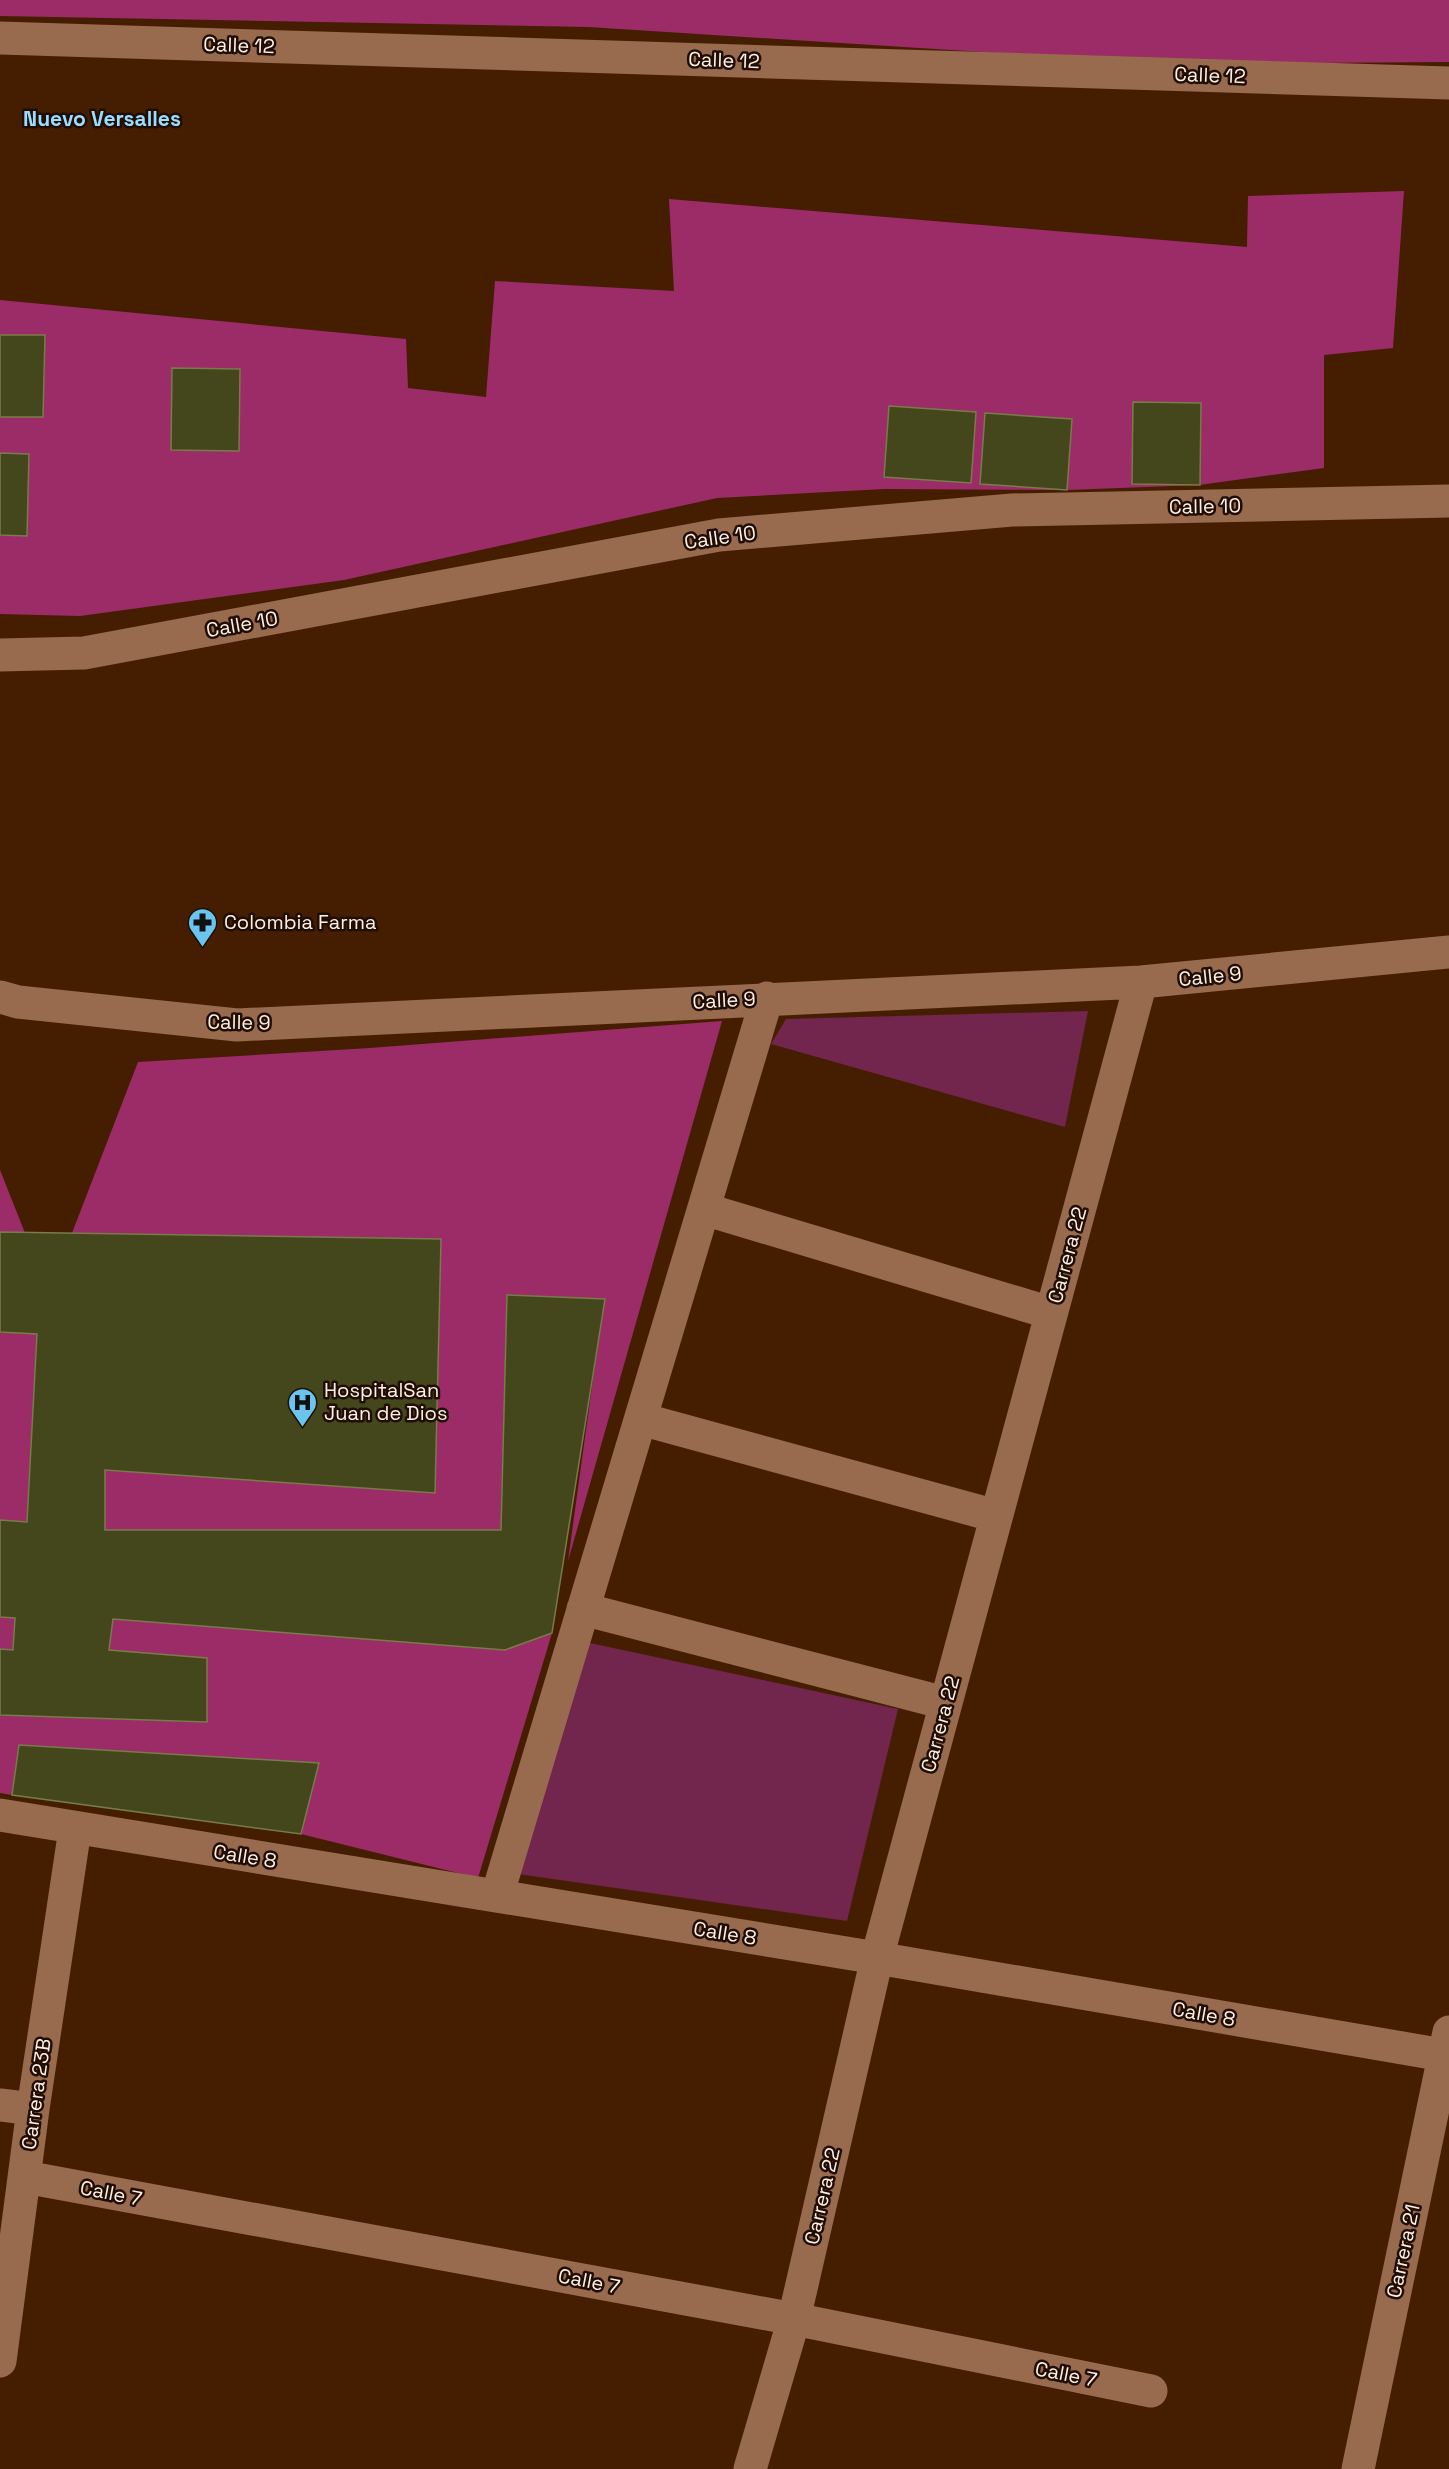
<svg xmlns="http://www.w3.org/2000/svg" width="1449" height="2469" font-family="'Space Grotesk',sans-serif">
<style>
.green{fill:#72254d}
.forest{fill:#9c2c68}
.building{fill:#44461b;stroke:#787c49;stroke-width:1.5}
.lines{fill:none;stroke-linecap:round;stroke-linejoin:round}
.street{stroke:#986a4e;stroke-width:33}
.secondary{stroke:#986a4e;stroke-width:33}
.labels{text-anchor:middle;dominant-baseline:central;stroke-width:5;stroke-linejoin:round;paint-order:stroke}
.street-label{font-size:20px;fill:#ffefe5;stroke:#200e04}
.poi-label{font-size:20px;fill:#ffefe5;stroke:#200e04;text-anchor:start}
.neighbourhood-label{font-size:21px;font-weight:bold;fill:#9cdcfe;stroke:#200e04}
</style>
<rect width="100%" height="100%" fill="#451e02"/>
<!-- green -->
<path class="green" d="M1088,1011L1065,1127L771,1044L786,1019Z
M590,1643L898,1709L847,1921L518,1874Z"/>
<!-- forest -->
<path class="forest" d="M0,0H1449V62L1170,64L589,27L0,16Z
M1404,191L1393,348L1324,355V468L1199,485L1067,490L884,489L717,498L344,580L80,616L0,614V300L406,339L408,388L486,397L495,281L674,291L669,199L1247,247L1248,196Z
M722,1021L568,1561L604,1299L507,1296L501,1530H105V1470L435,1493L441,1239L72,1233L138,1062L370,1048Z
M0,1170L25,1233L0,1232Z
M0,1332L37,1334L27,1522L0,1520Z
M0,1617L15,1618L13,1650L0,1649Z
M113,1619L504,1650L552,1633L478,1878L301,1834L318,1763L19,1745L12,1795L0,1793V1715L207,1722V1658L109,1650Z"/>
<!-- building -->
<path class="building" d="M0,335H45L43,417H0Z
M172,368L240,369L239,451L171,450Z
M1133,402L1201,403L1200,485L1132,484Z
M889,406L976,412L971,483L884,477Z
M985,413L1072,419L1067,490L980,484Z
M0,453L29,454L27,536L0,535Z
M0,1232L441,1239L435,1493L105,1470V1530H501L507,1295L605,1299L552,1633L505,1650L113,1619L109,1650L207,1658V1722L0,1715V1649L13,1650L15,1618L0,1617V1520L27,1522L37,1334L0,1332Z
M19,1745L319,1763L301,1834L12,1795Z"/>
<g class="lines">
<!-- street -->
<path class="street" d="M0,38L1449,83
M0,997L18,1002L237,1025L1141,982L1449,952
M704,1209L1051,1313
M641,1419L996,1516
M583,1609L945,1703
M0,1815L877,1958L1449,2056
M497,1896L767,998
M0,2105L33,2109
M25,2177L794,2319L1151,2391
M0,2361L33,2109L75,1829
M750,2469L794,2319L877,1958L1141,982
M1358,2469L1449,2032"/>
<!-- secondary -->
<path class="secondary" d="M0,655L84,653L719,535L1012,510L1449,501"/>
</g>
<!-- icons -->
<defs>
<symbol id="pharmacy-pin" viewBox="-11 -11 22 30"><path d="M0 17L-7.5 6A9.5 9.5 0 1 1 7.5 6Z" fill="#69c4f0" stroke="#200e04"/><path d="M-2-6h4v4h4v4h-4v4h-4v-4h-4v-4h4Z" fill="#111"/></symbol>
<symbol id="hospital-pin" viewBox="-11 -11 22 30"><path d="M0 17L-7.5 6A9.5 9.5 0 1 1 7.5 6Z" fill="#69c4f0" stroke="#200e04"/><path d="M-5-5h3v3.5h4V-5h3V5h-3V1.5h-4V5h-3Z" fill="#111"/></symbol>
</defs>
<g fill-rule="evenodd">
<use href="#pharmacy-pin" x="186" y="906" width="33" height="45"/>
<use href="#hospital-pin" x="286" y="1386" width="33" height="45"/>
</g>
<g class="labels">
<!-- street labels -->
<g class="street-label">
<text transform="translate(239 45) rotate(2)">Calle 12</text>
<text transform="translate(724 60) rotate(2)">Calle 12</text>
<text transform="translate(1210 75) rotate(2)">Calle 12</text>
<text transform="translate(1205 506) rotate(-1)">Calle 10</text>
<text transform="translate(720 537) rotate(-8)">Calle 10</text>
<text transform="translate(242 624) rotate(-10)">Calle 10</text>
<text transform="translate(1210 976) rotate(-6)">Calle 9</text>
<text transform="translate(724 1000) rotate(-3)">Calle 9</text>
<text transform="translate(239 1022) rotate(1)">Calle 9</text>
<text transform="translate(1067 1255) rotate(-75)">Carrera 22</text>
<text transform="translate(940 1724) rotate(-75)">Carrera 22</text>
<text transform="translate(245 1856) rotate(9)">Calle 8</text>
<text transform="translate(725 1933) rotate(9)">Calle 8</text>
<text transform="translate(1204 2014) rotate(10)">Calle 8</text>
<text transform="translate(36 2094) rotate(-82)">Carrera 23B</text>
<text transform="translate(111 2193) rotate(11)">Calle 7</text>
<text transform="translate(822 2196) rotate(-77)">Carrera 22</text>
<text transform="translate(1403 2251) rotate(-78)">Carrera 21</text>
<text transform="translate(589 2281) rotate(11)">Calle 7</text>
<text transform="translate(1066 2374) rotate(11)">Calle 7</text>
</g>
<!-- poi labels -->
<g class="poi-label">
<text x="224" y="922">Colombia Farma</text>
<text x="324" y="1390">HospitalSan<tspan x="324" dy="23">Juan de Dios</tspan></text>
</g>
<!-- neighbourhood labels -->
<g class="neighbourhood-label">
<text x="102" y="118">Nuevo Versalles</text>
</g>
</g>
</svg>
